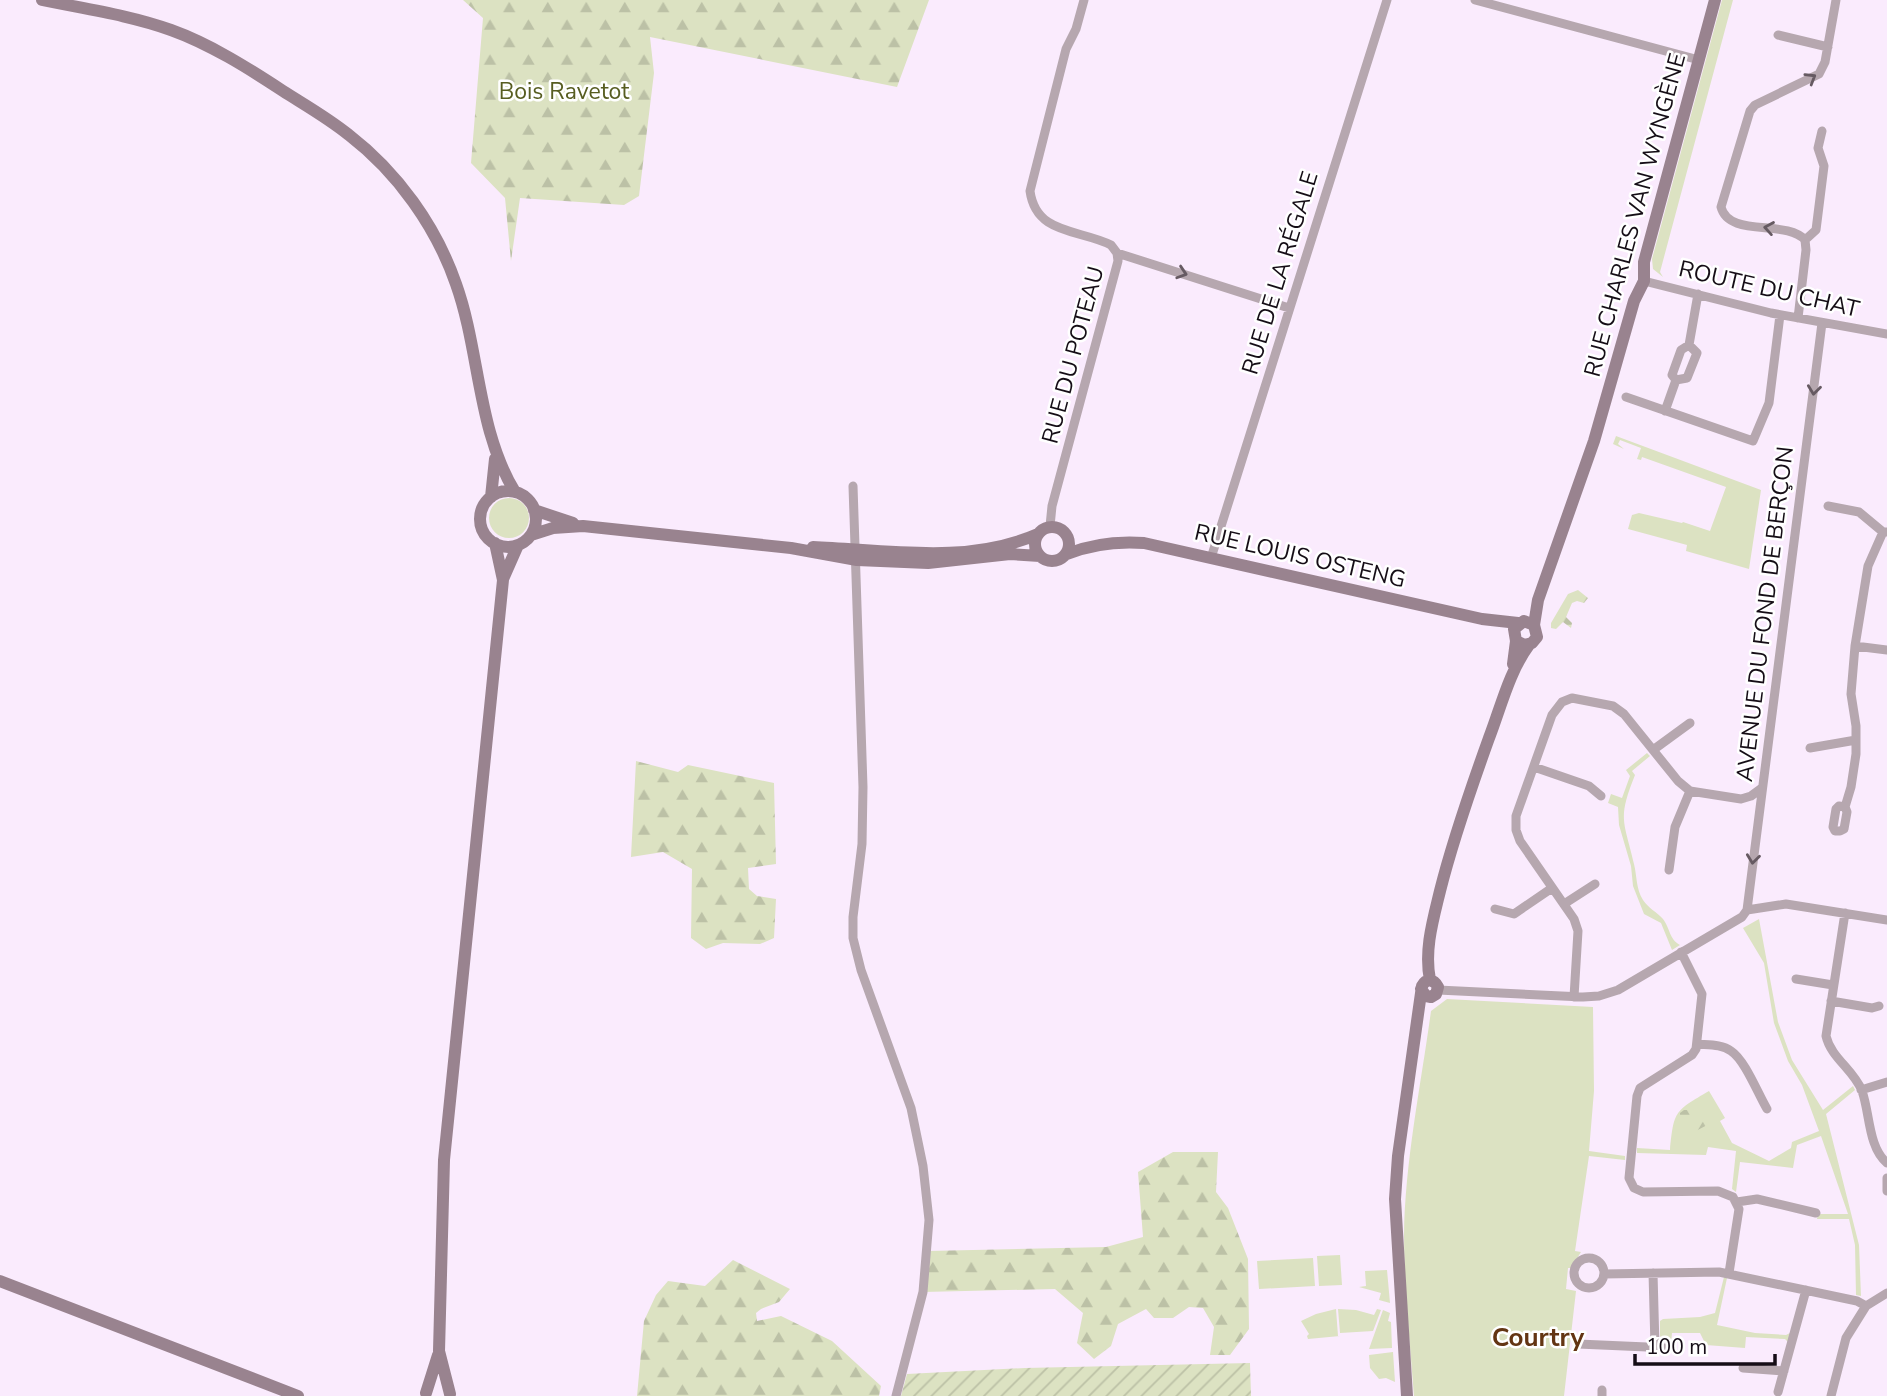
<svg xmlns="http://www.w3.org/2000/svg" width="1887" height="1396" font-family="'Nunito Sans',sans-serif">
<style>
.green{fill:#dce2c2}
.forest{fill:url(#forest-firs)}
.garden{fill:url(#garden-furrows)}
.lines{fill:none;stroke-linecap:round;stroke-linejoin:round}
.street{stroke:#b6a7af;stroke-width:9}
.secondary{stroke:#99838f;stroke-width:12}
.oneway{stroke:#665a62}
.labels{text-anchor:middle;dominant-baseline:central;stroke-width:5;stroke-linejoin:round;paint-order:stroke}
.park-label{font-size:23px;fill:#575d20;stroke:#fff}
.street-label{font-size:23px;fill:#150d16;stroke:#fff}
.quarter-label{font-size:26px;font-weight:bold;fill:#633513;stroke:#fff}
</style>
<defs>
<pattern id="forest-firs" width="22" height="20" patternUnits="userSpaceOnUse" patternTransform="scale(1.75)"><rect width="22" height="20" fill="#dce2c2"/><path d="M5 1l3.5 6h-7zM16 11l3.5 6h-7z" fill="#bcc1a6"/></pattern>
<pattern id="garden-furrows" width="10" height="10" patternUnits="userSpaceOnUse" patternTransform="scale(1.75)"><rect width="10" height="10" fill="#dce2c2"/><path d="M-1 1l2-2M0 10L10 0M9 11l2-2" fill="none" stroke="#bcc1a6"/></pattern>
</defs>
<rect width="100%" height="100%" fill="#faebfd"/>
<!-- green -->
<path class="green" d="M1722,0H1733L1660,272L1663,277L1653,269L1652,259Z
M1616,436L1761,490L1749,569L1686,551L1687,545L1628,529L1632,515L1639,513L1682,523L1683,522L1710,531L1726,487L1642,457L1641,460L1637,459L1641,448L1620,440L1618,444L1624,449L1613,444Z
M489 518a20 20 0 1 1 40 0a20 20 0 1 1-40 0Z
M1647,753L1650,756L1632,771L1635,775C1617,820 1624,820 1634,864C1637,876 1636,889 1643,900C1648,908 1657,912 1663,919C1670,928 1669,939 1680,945L1672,950L1661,923L1644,914L1633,886L1631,866L1619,825L1618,807L1608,803L1611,794L1622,798L1630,776L1626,770Z
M1759,919L1778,1022L1792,1060L1823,1110L1853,1086L1855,1090L1826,1114L1859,1245L1861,1296L1856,1295L1855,1245L1849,1219H1817L1818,1214H1848L1821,1136L1797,1145L1793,1168L1740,1162L1736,1192L1732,1189L1736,1151L1708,1147L1706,1155L1637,1153V1148L1670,1150C1674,1110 1675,1111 1709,1091L1725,1118L1720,1121L1732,1143L1769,1161L1791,1148L1792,1142L1819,1131L1802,1085L1788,1061L1774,1023L1764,963L1743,928Z
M1447,999L1593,1007L1594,1091L1589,1151L1625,1156V1160L1589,1156L1575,1251L1581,1252L1571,1268H1568L1566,1289L1576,1291L1564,1396H1414C1410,1343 1404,1289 1404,1235C1405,1161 1421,1085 1431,1011Z
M1340,1255L1342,1285L1319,1286L1317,1256Z
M1313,1258L1315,1286L1259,1289L1257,1261Z
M1387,1270L1390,1303L1379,1300L1381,1293L1359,1287L1366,1286L1365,1271Z
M1724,1277L1727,1278L1717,1325L1755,1333L1786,1335L1790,1333L1788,1342L1785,1339L1746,1337L1745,1348L1706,1345L1700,1333H1672L1671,1344L1664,1342L1660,1336V1321L1663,1319L1700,1317L1715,1313Z
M1336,1309L1338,1336H1340L1308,1339L1307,1336L1309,1334L1301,1321L1316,1314Z
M1338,1309L1356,1310L1374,1315L1377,1309L1381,1310L1373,1331L1340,1333Z
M1383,1310L1390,1313L1388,1321L1391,1322L1392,1348L1369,1349Z
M1393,1352L1395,1382L1386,1378L1379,1379L1370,1368L1369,1355Z"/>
<!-- forest -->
<path class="forest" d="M929,0L897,87L650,37L654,73L639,196L624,205L520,198L511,261L505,198L471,163L483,18L463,0Z
M1578,590L1588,598L1584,603L1577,601L1572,603L1566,617L1572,623L1571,628L1563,622L1556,629L1551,628V623L1568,594Z
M636,761L678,772L688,765L774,783L776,864L748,868L749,889L757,896L776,899L774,938L760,944L723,943L706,949L691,938L692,869L663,852L631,857Z
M1705,1098L1714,1116L1713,1122L1690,1134H1684L1686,1126L1680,1116V1113L1684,1110H1695L1699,1102Z
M1173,1152H1218L1216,1192L1228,1208L1248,1259L1249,1329L1230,1355H1210L1214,1327L1203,1308L1189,1307L1173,1318H1154L1146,1309L1118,1324L1111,1346L1094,1359L1077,1343L1083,1313L1055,1289L923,1292L928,1251L1106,1247L1143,1237L1138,1172Z
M733,1260L790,1289L779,1302L761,1309L756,1313L757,1321L781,1316L832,1341L881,1386L879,1396H637L644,1321L656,1295L668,1281L705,1286Z"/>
<!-- garden -->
<path class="garden" d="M1250,1363L1251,1396H901L907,1374L1025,1368Z"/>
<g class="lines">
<!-- street -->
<path class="street" d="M1475,0L1699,60
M1778,35L1828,47
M1805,240L1816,230L1824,166L1818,148L1822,131
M1117,253L1289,308
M1644,281L1771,313L1887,334
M1798,318L1806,250L1805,240C1786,219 1729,238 1721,207L1750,111L1755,105L1819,74L1825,62L1836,0
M1689,345L1698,294
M1626,397L1753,441L1769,403L1780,315
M1665,411L1676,380L1672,375L1681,350L1689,345L1697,353L1687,378L1676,380
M853,486L863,787L862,844L853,917V938L861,970L911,1108L923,1166L929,1220L923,1292L896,1396
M1828,506L1859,512L1883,532
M1050,526L1052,506L1118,261L1117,253L1111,245C1079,229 1036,235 1030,191L1066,49L1076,29L1084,0
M1211,558L1387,0
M1855,646L1887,650
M1810,748L1856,740
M1653,750L1690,723
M1534,767L1589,786L1601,796
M1839,806L1845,807L1847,812L1844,829L1840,831H1835L1833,827L1836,809Z
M1845,807L1851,787L1856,754V726L1851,694L1855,646L1868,566L1883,532H1887
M1669,870L1675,827L1690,791
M1564,904L1595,884
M1495,909L1514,914L1552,888
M1747,910L1822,323
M1845,913L1826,1036C1831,1058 1854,1070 1862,1091C1870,1113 1868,1147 1887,1163
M1681,952L1702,994L1696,1049L1692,1055L1640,1088L1637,1096L1629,1178L1634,1188L1643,1192L1718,1191L1733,1197L1739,1209L1729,1273
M1796,979L1833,985
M1438,990L1583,997L1599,996L1618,990L1742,917L1747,910L1786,904L1887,920
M1574,997L1578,931L1574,919L1520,841L1516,830V816L1552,715L1562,702L1572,698L1613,706L1624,714L1678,781L1690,791L1741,799L1751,796L1762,788
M1831,1001L1872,1008L1879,1006
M1697,1044C1708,1045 1722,1044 1731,1051C1745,1060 1758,1094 1767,1109
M1861,1090L1887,1082
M1887,1178V1191
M1737,1202L1757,1199L1816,1213
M1574 1273a15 15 0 1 1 30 0a15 15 0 1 1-30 0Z
M1653,1273L1655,1347
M1604,1274L1719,1272L1857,1301L1866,1306L1887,1293
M1578,1344L1670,1348
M1743,1368L1784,1371
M1778,1392L1806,1290
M1602,1396V1390
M1831,1396L1846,1338L1866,1306"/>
<!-- secondary -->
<path class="secondary" d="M42,0C85,9 129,15 171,30C210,44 248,68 283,91C305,105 328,118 349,135C397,172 436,226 456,284C480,351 477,430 515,492
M480 519a28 28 0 1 1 56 0a28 28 0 1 1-56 0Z
M491,497L495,459
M534,510L573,523
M1035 544a17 17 0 1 1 34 0a17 17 0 1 1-34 0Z
M531,535L553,528L583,526L791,548L857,560L928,563L1010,554L1040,556
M813,547C887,550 967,565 1038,534
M1067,554C1092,544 1116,541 1144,543L1482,619L1518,623
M503,579L518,545
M1534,625L1538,600L1594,441L1634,301L1644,281V262L1715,0
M1513,664L1516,641L1514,629L1524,621L1534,625L1537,637L1532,643L1525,645L1516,641
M1430,980C1424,950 1433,920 1440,891C1453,839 1471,788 1489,738C1501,707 1509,672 1529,645
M0,1281L298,1396
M426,1393L438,1355
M450,1394L439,1351L444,1160L503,580L495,543
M1407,1396L1395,1199L1398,1156L1422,986C1426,978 1434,979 1438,987L1436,994L1431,997L1426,996L1421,989"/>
</g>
<!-- one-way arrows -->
<defs><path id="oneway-chevron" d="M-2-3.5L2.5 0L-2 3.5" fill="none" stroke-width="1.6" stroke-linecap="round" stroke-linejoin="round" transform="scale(1.75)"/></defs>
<g class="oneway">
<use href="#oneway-chevron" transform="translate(1811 78) rotate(-31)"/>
<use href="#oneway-chevron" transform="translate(1769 228) rotate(-170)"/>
<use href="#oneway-chevron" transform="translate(1182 273) rotate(18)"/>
<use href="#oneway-chevron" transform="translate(1814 390) rotate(97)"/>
<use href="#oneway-chevron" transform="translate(1753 859) rotate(97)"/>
</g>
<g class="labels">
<!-- park labels -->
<g class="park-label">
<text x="564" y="91">Bois Ravetot</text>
</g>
<!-- street labels -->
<g class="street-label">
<text transform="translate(1635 215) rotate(-75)">RUE CHARLES VAN WYNGÈNE</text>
<text transform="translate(1280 273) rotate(-73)">RUE DE LA RÉGALE</text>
<text transform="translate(1769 289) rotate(13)">ROUTE DU CHAT</text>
<text transform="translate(1073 355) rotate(-75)">RUE DU POTEAU</text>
<text transform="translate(1300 556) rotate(13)">RUE LOUIS OSTENG</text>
<text transform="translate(1765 614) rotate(-83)">AVENUE DU FOND DE BERÇON</text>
</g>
<!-- quarter labels -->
<g class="quarter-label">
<text x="1538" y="1337">Courtry</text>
</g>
</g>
<!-- scale -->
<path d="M1635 1354v10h140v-10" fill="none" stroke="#150d16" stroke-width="3.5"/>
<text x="1646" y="1354" font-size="21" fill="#150d16" stroke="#ffffff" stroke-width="5" paint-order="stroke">100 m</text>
</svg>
